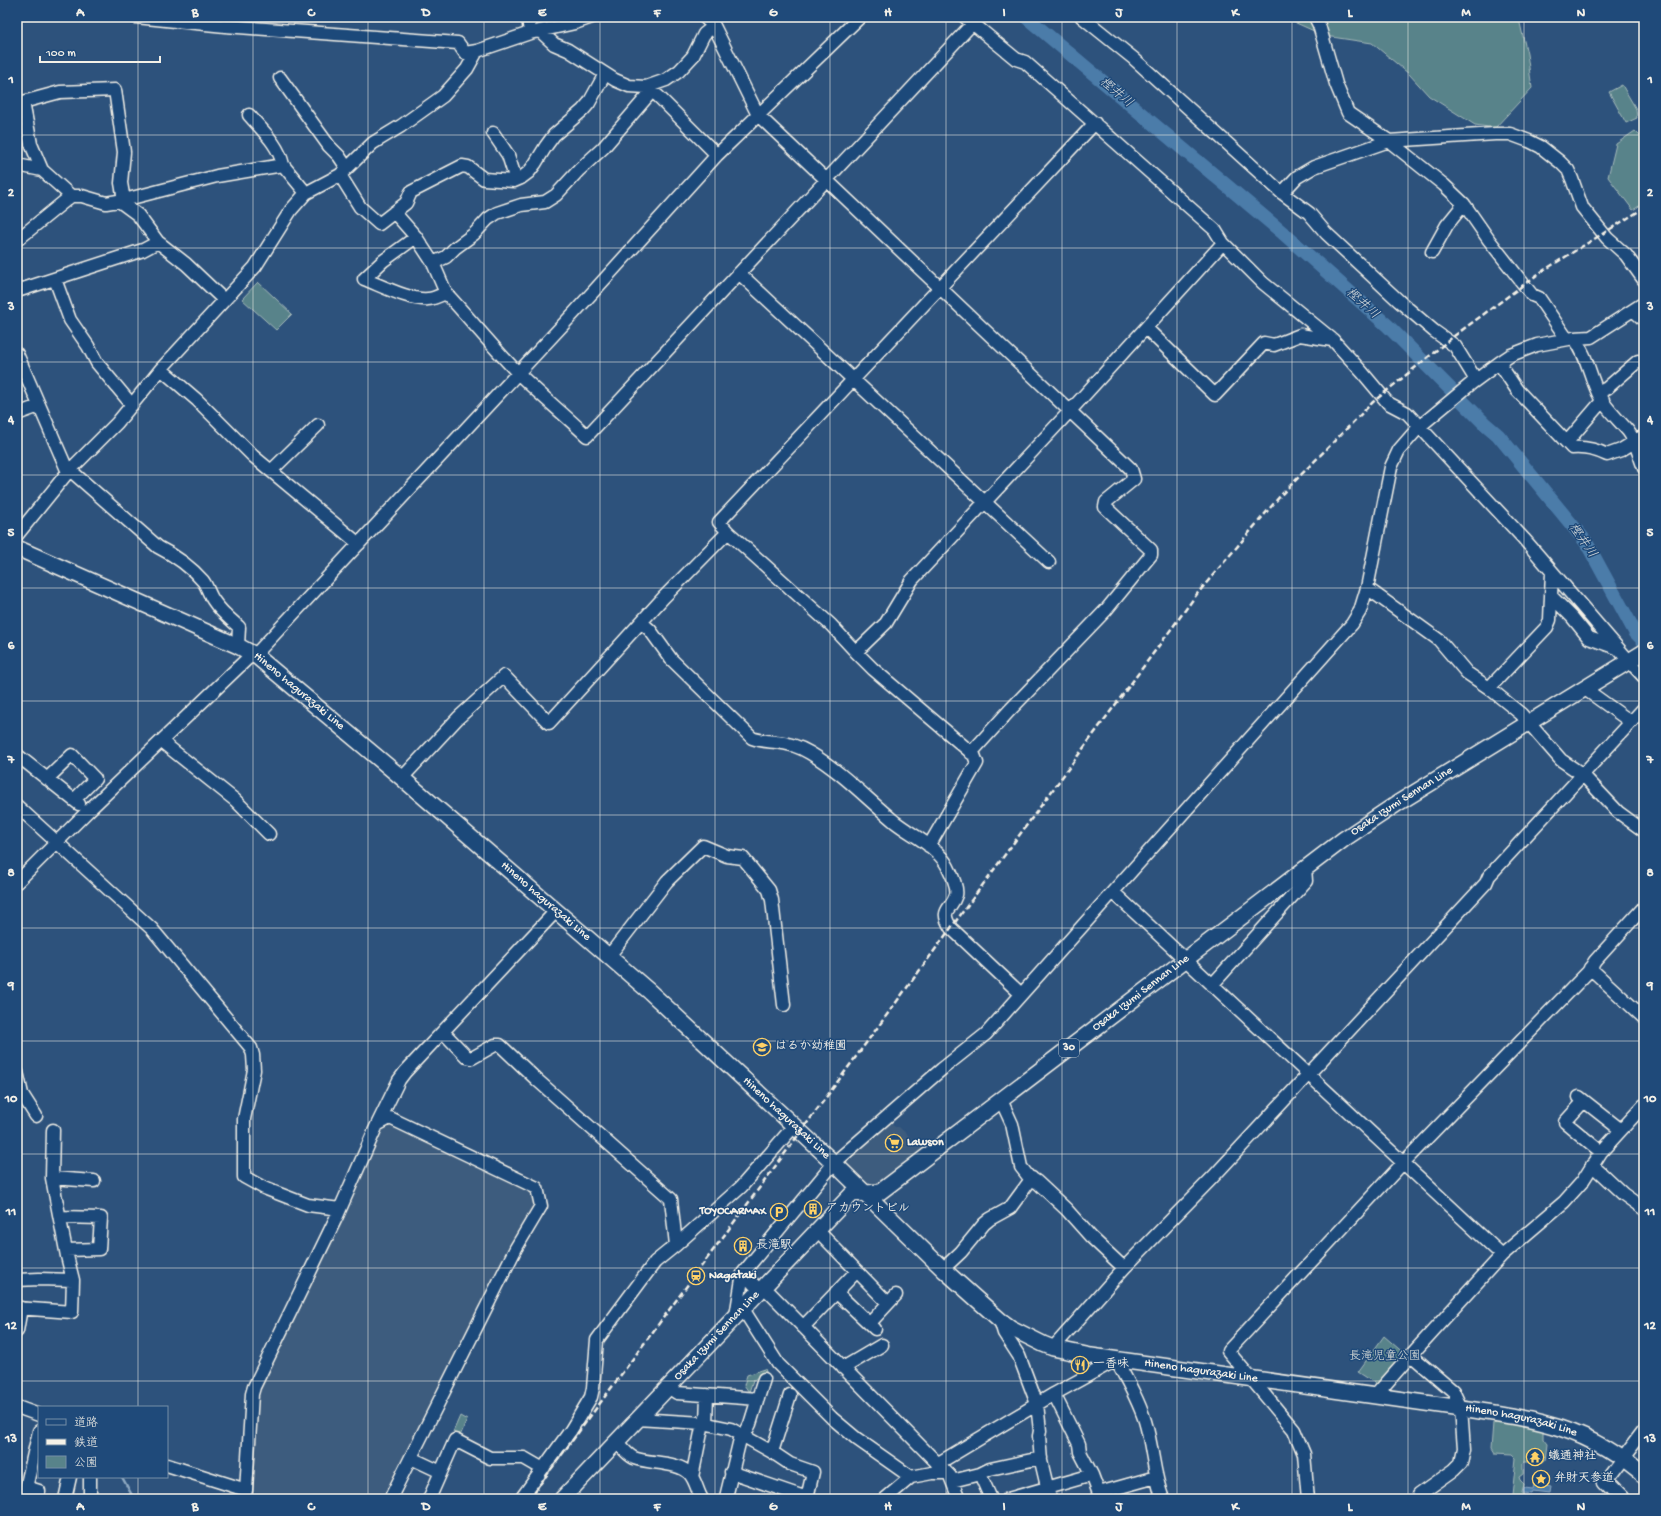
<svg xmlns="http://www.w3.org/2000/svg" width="1661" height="1516" font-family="'Gochi Hand','Klee One',sans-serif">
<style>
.built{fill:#3d5c7e}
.green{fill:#58838a;stroke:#a6bab9}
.water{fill:#4c7ba9;stroke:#8faac2}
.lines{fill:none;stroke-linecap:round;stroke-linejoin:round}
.stream{stroke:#8faac2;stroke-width:2.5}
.river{stroke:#4c7ba9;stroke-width:14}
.minor-casing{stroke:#f4f1e8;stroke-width:15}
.major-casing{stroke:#f4f1e8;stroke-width:18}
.minor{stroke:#1f4a7a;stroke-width:12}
.major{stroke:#1f4a7a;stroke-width:15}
.rail{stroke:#f4f1e8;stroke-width:2.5;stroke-dasharray:6 3;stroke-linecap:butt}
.grid{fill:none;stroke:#f4f1e8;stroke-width:1;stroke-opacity:0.55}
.labels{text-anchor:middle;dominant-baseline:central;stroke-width:3;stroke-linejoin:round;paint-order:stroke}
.shield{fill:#1f4a7a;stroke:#b4bfc7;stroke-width:1}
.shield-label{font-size:11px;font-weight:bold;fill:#f4f1e8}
.street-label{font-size:12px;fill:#f4f1e8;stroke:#1f4a7a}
.poi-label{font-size:12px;font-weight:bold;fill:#f4f1e8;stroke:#1f4a7a;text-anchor:start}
.park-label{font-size:12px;fill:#dde0da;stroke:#1f4a7a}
.water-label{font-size:13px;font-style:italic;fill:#dbdfdf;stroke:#1f4a7a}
.neatline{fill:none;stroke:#f4f1e8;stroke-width:1.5}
.grid-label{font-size:13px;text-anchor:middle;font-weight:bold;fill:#f4f1e8}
</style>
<rect width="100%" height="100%" fill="#2d527c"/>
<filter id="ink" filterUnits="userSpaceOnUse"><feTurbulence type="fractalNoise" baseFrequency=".025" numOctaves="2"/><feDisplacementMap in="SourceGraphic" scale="8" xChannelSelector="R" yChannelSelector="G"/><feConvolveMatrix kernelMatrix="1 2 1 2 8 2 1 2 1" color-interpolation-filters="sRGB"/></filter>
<g filter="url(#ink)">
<!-- built -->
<path class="built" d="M888,1121L895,1127H899L924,1150L879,1184L863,1183L842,1160Z
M390,1122L534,1191L537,1206L384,1499H248L252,1497L257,1397L380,1128Z"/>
<!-- green -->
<path class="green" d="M1288,17H1520L1519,19L1527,54L1532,88L1495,128L1475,125L1429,96L1409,74L1372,43L1325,36L1294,22Z
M1622,85L1636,109L1637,118L1626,123L1609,92Z
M1635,131L1644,140V203L1633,210L1608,177L1616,144Z
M258,282L292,314L276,330L242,299Z
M1384,1336L1406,1355L1378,1385L1358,1372Z
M765,1369L768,1377L763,1375L753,1380L749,1392L744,1385L747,1375Z
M460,1416L467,1420L460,1436L453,1432Z
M1498,1421L1543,1429V1439L1547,1444L1545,1460L1543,1462H1525L1523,1463V1474L1519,1477L1520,1480L1524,1484L1522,1493L1526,1496L1525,1499L1514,1498L1512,1496L1516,1458L1513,1455L1494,1454L1491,1449L1493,1423Z"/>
<!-- water -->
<path class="water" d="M1534,1484L1550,1487L1549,1494L1533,1492L1532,1494L1523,1493L1524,1488L1533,1489Z"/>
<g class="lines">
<!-- stream -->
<path class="stream" d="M122,1477L134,1499"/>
<!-- river -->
<path class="river" d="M1026,17L1283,233L1388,326L1484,423L1498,435L1586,542L1635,632L1644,641"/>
<defs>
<path id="minor" d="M136,17L225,26L458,43L465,53L477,51
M528,17L530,33
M704,17L714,26L758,115L1131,469L1134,479L1106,502L1105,507L1151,550V555L1106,610L1009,711L971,753
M965,17L1016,59L1025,62L1215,230L1223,243L1263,283L1333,340L1362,372L1388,403L1407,413L1524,539L1629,661L1644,677
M1082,17L1133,58L1282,193L1309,213L1326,233L1399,301L1434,331L1455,346L1476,380
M1315,17L1319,25L1336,84L1348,113L1389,141L1444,185L1464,204L1489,240L1532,295L1539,298L1567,339
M540,31L554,44L568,50L615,80L629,86L646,87L666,80L679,71L693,56L704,34L714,26
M280,78L329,146L339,156L347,168
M646,87L658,96L717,155
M17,102H23L60,92L115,90L124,152L121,183L124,200
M23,102L31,144L42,170L71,196
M249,115C262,130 279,145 283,165
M493,133L508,155L516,180
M17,165L42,170
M340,175L360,207L379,224L406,203L411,192L462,166L468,167L484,179L514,181L521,178L529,172L535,164L546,146L554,135L583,110L589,103L605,74
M1282,193L1297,177L1314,167L1389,141L1495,134H1510L1529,141L1541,147L1560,162L1568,170L1572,179L1582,207L1607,238L1626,255L1644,280
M119,201L138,215L158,242L186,264L224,300
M394,212L416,237L433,263L446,293C440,295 434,299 428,299C411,301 380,285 364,279L383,261L416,237
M17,240L71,196H82L106,203L124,200L217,176L283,165L306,193L340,175L373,143L401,126L443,96L467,69L477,51L530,33L575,23L592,17
M1432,252L1447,225L1464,204
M433,263L446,257L455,248L474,234L488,219L497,213L521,205L545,202L556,195L579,170L603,148L652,91
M739,273L1049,562
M55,279L70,320L88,346L97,363L132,405
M17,291L143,250L158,242
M446,293C470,319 492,346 517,372C539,394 564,414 587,436L973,23
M1633,310L1644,320
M1146,328L1215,395L1264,343L1274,345L1300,335L1332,340
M1574,338C1588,357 1589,375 1599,395C1606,409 1618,419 1628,431C1636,441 1639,456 1644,468
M17,354L68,472
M1499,363L1517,390L1572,448C1585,447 1595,449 1607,455L1621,450L1644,436
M161,369L197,400L253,456L359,544
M1598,393L1607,388L1638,361L1644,363
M17,414L39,406
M1567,442L1603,400
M70,470L158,547C174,555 191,567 203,581C207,586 209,594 213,600C220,611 230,619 239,627L238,646
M271,471L318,425
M728,532L719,522L1095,123
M17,535L68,472L117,423L161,369L255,267L291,210L306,193
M1367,588L1439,640L1467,673L1489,688L1521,714L1561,760L1583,775L1618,812L1644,831
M1551,596L1572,617L1589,638L1617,648
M642,623L650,630L671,659L752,738C760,741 767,741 776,742C788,743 800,747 810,753C842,772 867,799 895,822C913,836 937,846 948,867C951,873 958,888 956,895C951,911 939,909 951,928L1021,994
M856,652L873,669L974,755L977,763L929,846
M1489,688L1547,627L1550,620L1552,572
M1585,689L1631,722
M161,741L235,800L269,834
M17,755L79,804
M402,778L458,718L504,676L549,723L664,597L728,532L831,625L856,652L886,623L912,580L1070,411L1223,243
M47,779L72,755L95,779L74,800
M17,806L152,929L251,1048L253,1055L254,1070L244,1119V1177L264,1188L308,1205L340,1209
M17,882L88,811L247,659L255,655L574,313L717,155L860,17
M1113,892L1502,1255
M609,956L667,881L703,846L727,856L743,858L769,890L772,900L784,1005
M1590,968L1644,1018
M1212,985L1306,881L1305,868
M443,1032L467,1057L472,1058L495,1045H500L536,1079L671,1199L676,1245
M17,1072L22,1094L36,1116
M1579,1097L1621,1130
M1001,1100L1012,1124L1021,1167L1028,1176L1036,1181L1066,1209L1091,1237L1124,1268
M1584,1101L1565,1122L1601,1152
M377,1125L399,1080L405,1072L556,911
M1592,1165L1623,1194L1644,1209
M52,1178L94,1181
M60,1217L101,1218L99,1249L66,1250
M817,1230L888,1303
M943,1269L961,1252L984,1224L990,1219L1010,1208L1032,1178
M17,1280L39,1279L73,1280
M764,1287L950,1476L959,1499
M760,1291L743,1273L834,1163L942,1069L986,1034L1352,624L1360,611L1367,588L1391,467L1399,450L1419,427L1472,383L1499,363L1511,355L1537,345L1574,338L1591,337L1644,303
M836,1292L875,1329
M17,1308L72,1312L73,1280L67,1256L52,1178L53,1130
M743,1309L778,1364L832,1418L857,1439L911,1477L932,1473H946
M736,1316L743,1273
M1000,1320L1004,1333L1019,1356L1037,1404L1040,1431L1039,1436L1041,1461L1050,1499
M870,1323L896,1295
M803,1327L857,1271
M17,1331L21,1308
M1053,1348L1124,1268L1213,1177L1486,883L1489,876L1644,708
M1411,1355L1453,1391L1461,1408L1464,1449L1461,1463L1454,1470L1419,1495V1499
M843,1368L882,1345
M668,1387L677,1393L758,1399
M1054,1394L1079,1444L1080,1452L1092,1475L1101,1499
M1375,1396L1411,1355L1502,1255L1564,1202L1582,1182L1601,1152L1644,1105
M17,1407L39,1415
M637,1419L703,1423L731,1429L772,1452L790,1464L813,1472L807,1498L731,1472
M706,1424L707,1395
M744,1436L750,1424L764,1379
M616,1441C622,1447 626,1454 634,1458C650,1464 678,1461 690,1474C696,1481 697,1491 702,1499
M772,1452L790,1395
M411,1458L441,1472
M937,1464L1054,1394L1116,1360C1127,1380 1138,1399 1145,1421C1153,1447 1153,1474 1163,1499
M167,1465L246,1490
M980,1474L991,1499
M90,1477V1499
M692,1477L703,1423
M952,1481L980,1474L990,1469L1041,1458
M26,1487L39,1491
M1099,1493L1156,1477
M24,1497L39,1431
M726,1497L741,1435
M65,1499L70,1477
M244,1499L246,1490L252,1394L254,1387L337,1216L377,1125L390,1118L537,1188L541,1206L516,1248L390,1499
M429,1499L455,1440L490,1458H524L543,1469
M521,1499L571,1430L591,1397L593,1388L597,1340L655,1262L676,1245L741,1187L794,1126
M885,1499L911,1477
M1008,1499L1092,1475
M1308,1499L1304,1454L1294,1430L1228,1351L1403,1163L1588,972L1595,961L1644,907
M1621,1499L1604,1482L1644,1429"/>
<g id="major">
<path id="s1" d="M17,548L238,646L255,655L402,778L650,992L834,1163L945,1271L1000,1320L1011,1328L1043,1344L1053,1348L1091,1356L1461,1408C1533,1419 1588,1426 1644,1477"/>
<path id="s2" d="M562,1499L852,1194L880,1192L1344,839L1398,803L1644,652"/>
</g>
</defs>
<!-- minor casing -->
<use href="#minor" class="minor-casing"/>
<!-- major casing -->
<use href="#major" class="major-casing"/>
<!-- minor -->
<use href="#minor" class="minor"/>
<!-- major -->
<use href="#major" class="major"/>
<!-- rail -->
<path class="rail" d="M746,1206L1197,594L1281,495L1373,402L1454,336L1541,272L1644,208
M529,1499L743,1210"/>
</g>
</g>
<!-- grid -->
<path class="grid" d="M138,17V1407M253,17V1499M368,17V1499M484,17V1499M600,17V1499M715,17V1499M830,17V1499M946,17V1499M1062,17V1499M1177,17V1499M1292,17V1499M1408,17V1499M1524,17V1499M17,135H1644M17,248H1644M17,362H1644M17,475H1644M17,588H1644M17,701H1644M17,815H1644M17,928H1644M17,1041H1644M17,1154H1644M17,1268H1644M17,1381H1644M138,1477V1499"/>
<!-- icons -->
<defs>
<symbol id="school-ring" viewBox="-11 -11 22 22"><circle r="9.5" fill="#1f4a7a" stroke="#ffd166" stroke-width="1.5"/><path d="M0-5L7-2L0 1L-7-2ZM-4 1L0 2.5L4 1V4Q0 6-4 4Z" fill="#ffd166"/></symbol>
<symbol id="supermarket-ring" viewBox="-11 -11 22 22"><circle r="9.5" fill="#1f4a7a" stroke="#ffd166" stroke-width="1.5"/><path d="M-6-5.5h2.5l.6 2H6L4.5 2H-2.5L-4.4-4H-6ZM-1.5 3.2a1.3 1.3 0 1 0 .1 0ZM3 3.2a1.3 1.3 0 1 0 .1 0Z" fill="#ffd166"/></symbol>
<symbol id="building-ring" viewBox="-11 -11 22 22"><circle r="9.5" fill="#1f4a7a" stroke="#ffd166" stroke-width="1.5"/><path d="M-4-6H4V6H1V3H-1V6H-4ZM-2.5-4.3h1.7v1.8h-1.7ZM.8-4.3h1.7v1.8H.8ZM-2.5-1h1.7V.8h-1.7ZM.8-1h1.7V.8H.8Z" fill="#ffd166"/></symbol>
<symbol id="parking-ring" viewBox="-11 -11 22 22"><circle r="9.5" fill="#1f4a7a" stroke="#ffd166" stroke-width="1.5"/><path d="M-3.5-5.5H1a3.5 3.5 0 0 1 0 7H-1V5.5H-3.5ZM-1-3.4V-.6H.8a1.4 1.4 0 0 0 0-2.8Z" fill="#ffd166"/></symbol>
<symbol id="station-ring" viewBox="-11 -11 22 22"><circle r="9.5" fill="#1f4a7a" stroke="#ffd166" stroke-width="1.5"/><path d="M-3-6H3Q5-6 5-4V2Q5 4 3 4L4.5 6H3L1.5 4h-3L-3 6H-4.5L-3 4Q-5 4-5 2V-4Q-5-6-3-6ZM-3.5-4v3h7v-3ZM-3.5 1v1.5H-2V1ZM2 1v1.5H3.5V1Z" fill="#ffd166"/></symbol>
<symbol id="restaurant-ring" viewBox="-11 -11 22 22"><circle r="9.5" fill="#1f4a7a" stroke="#ffd166" stroke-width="1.5"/><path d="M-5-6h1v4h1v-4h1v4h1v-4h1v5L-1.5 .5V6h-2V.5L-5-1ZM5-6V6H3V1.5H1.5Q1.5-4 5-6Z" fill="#ffd166"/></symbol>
<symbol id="temple-ring" viewBox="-11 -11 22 22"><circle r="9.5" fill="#1f4a7a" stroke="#ffd166" stroke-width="1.5"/><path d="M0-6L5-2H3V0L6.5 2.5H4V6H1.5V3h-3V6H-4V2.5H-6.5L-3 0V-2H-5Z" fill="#ffd166"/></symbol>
<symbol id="sight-ring" viewBox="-11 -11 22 22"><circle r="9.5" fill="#1f4a7a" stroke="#ffd166" stroke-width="1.5"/><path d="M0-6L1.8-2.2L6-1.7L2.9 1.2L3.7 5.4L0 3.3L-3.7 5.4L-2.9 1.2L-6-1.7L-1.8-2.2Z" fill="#ffd166"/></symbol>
</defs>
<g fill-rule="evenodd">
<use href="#school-ring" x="752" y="1037" width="20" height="20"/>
<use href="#supermarket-ring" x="884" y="1133" width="20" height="20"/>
<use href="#building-ring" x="803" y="1199" width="20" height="20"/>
<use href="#parking-ring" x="769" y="1202" width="20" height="20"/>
<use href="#building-ring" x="733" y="1236" width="20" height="20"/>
<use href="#station-ring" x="686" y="1266" width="20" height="20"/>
<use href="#restaurant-ring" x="1070" y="1355" width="20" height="20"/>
<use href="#temple-ring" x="1525" y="1447" width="20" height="20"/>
<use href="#sight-ring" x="1531" y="1469" width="20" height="20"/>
</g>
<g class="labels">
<!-- shield labels -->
<rect class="shield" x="1059" y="1039" width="20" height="18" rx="3"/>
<g class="shield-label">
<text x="1069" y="1048">30</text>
</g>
<!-- street labels -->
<g class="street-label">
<text stroke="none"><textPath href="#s1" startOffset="318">Hineno hagurazaki Line</textPath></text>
<text stroke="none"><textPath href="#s2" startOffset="1101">Osaka Izumi Sennan Line</textPath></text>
<text stroke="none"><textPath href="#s1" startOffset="642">Hineno hagurazaki Line</textPath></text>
<text stroke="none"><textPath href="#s2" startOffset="777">Osaka Izumi Sennan Line</textPath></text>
<text stroke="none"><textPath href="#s1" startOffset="966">Hineno hagurazaki Line</textPath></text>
<text stroke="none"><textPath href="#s2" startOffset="225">Osaka Izumi Sennan Line</textPath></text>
<text stroke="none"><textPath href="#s1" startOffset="1470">Hineno hagurazaki Line</textPath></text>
<text stroke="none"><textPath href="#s1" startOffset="1794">Hineno hagurazaki Line</textPath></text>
</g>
<!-- poi labels -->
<g class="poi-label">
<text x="775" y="1047">はるか幼稚園</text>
<text x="907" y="1143">Lawson</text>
<text x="826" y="1209">アカウントビル</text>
<text x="766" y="1212" text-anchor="end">TOYOCARMAX</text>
<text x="756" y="1246">長滝駅</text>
<text x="709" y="1276">Nagataki</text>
<text x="1093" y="1365">一香味</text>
<text x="1548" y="1457">蟻通神社</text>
<text x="1554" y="1479">弁財天参道</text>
</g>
<!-- park labels -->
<g class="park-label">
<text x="1385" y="1357">長滝児童公園</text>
</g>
<!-- water labels -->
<g class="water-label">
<text transform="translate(1116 93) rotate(40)">樫井川</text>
<text transform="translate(1362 304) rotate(42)">樫井川</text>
<text transform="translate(1582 541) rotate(55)">樫井川</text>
</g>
</g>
<!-- margin -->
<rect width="1661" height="1516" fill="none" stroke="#1f4a7a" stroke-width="44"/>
<!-- legend -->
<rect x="38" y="1406" width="130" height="72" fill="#1f4a7a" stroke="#748da6"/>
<rect x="46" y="1419" width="20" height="6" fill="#1f4a7a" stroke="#748da6"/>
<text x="74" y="1426" font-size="12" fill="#f4f1e8">道路</text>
<rect x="46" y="1439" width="20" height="6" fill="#f4f1e8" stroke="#748da6"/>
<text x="74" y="1446" font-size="12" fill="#f4f1e8">鉄道</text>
<rect x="46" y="1456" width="20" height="12" fill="#58838a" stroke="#748da6"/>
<text x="74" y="1466" font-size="12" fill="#f4f1e8">公園</text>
<!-- scale -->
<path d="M40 56v6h120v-6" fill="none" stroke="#f4f1e8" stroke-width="2"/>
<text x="46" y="56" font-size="12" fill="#f4f1e8" stroke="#1f4a7a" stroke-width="3" paint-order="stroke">100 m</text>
<rect x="22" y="22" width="1617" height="1472" class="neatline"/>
<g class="grid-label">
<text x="80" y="16">A</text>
<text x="195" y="16">B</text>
<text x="311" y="16">C</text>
<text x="426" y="16">D</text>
<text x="542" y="16">E</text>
<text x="657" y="16">F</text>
<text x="773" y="16">G</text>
<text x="888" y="16">H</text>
<text x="1004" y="16">I</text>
<text x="1119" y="16">J</text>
<text x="1235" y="16">K</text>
<text x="1350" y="16">L</text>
<text x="1466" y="16">M</text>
<text x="1581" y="16">N</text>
<text x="11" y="83">1</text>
<text x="1650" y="83">1</text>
<text x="11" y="196">2</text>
<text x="1650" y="196">2</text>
<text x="11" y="310">3</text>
<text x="1650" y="310">3</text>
<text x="11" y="423">4</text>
<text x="1650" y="423">4</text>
<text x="11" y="536">5</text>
<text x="1650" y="536">5</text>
<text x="11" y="649">6</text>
<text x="1650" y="649">6</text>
<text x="11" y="763">7</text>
<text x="1650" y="763">7</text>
<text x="11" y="876">8</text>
<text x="1650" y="876">8</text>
<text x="11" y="989">9</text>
<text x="1650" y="989">9</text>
<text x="11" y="1102">10</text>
<text x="1650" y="1102">10</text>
<text x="11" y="1215">11</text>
<text x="1650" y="1215">11</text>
<text x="11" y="1329">12</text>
<text x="1650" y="1329">12</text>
<text x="11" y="1442">13</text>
<text x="1650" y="1442">13</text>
<text x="80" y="1510">A</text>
<text x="195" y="1510">B</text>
<text x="311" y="1510">C</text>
<text x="426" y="1510">D</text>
<text x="542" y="1510">E</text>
<text x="657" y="1510">F</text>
<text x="773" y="1510">G</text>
<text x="888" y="1510">H</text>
<text x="1004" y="1510">I</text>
<text x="1119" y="1510">J</text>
<text x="1235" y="1510">K</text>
<text x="1350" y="1510">L</text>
<text x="1466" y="1510">M</text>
<text x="1581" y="1510">N</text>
</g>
</svg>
